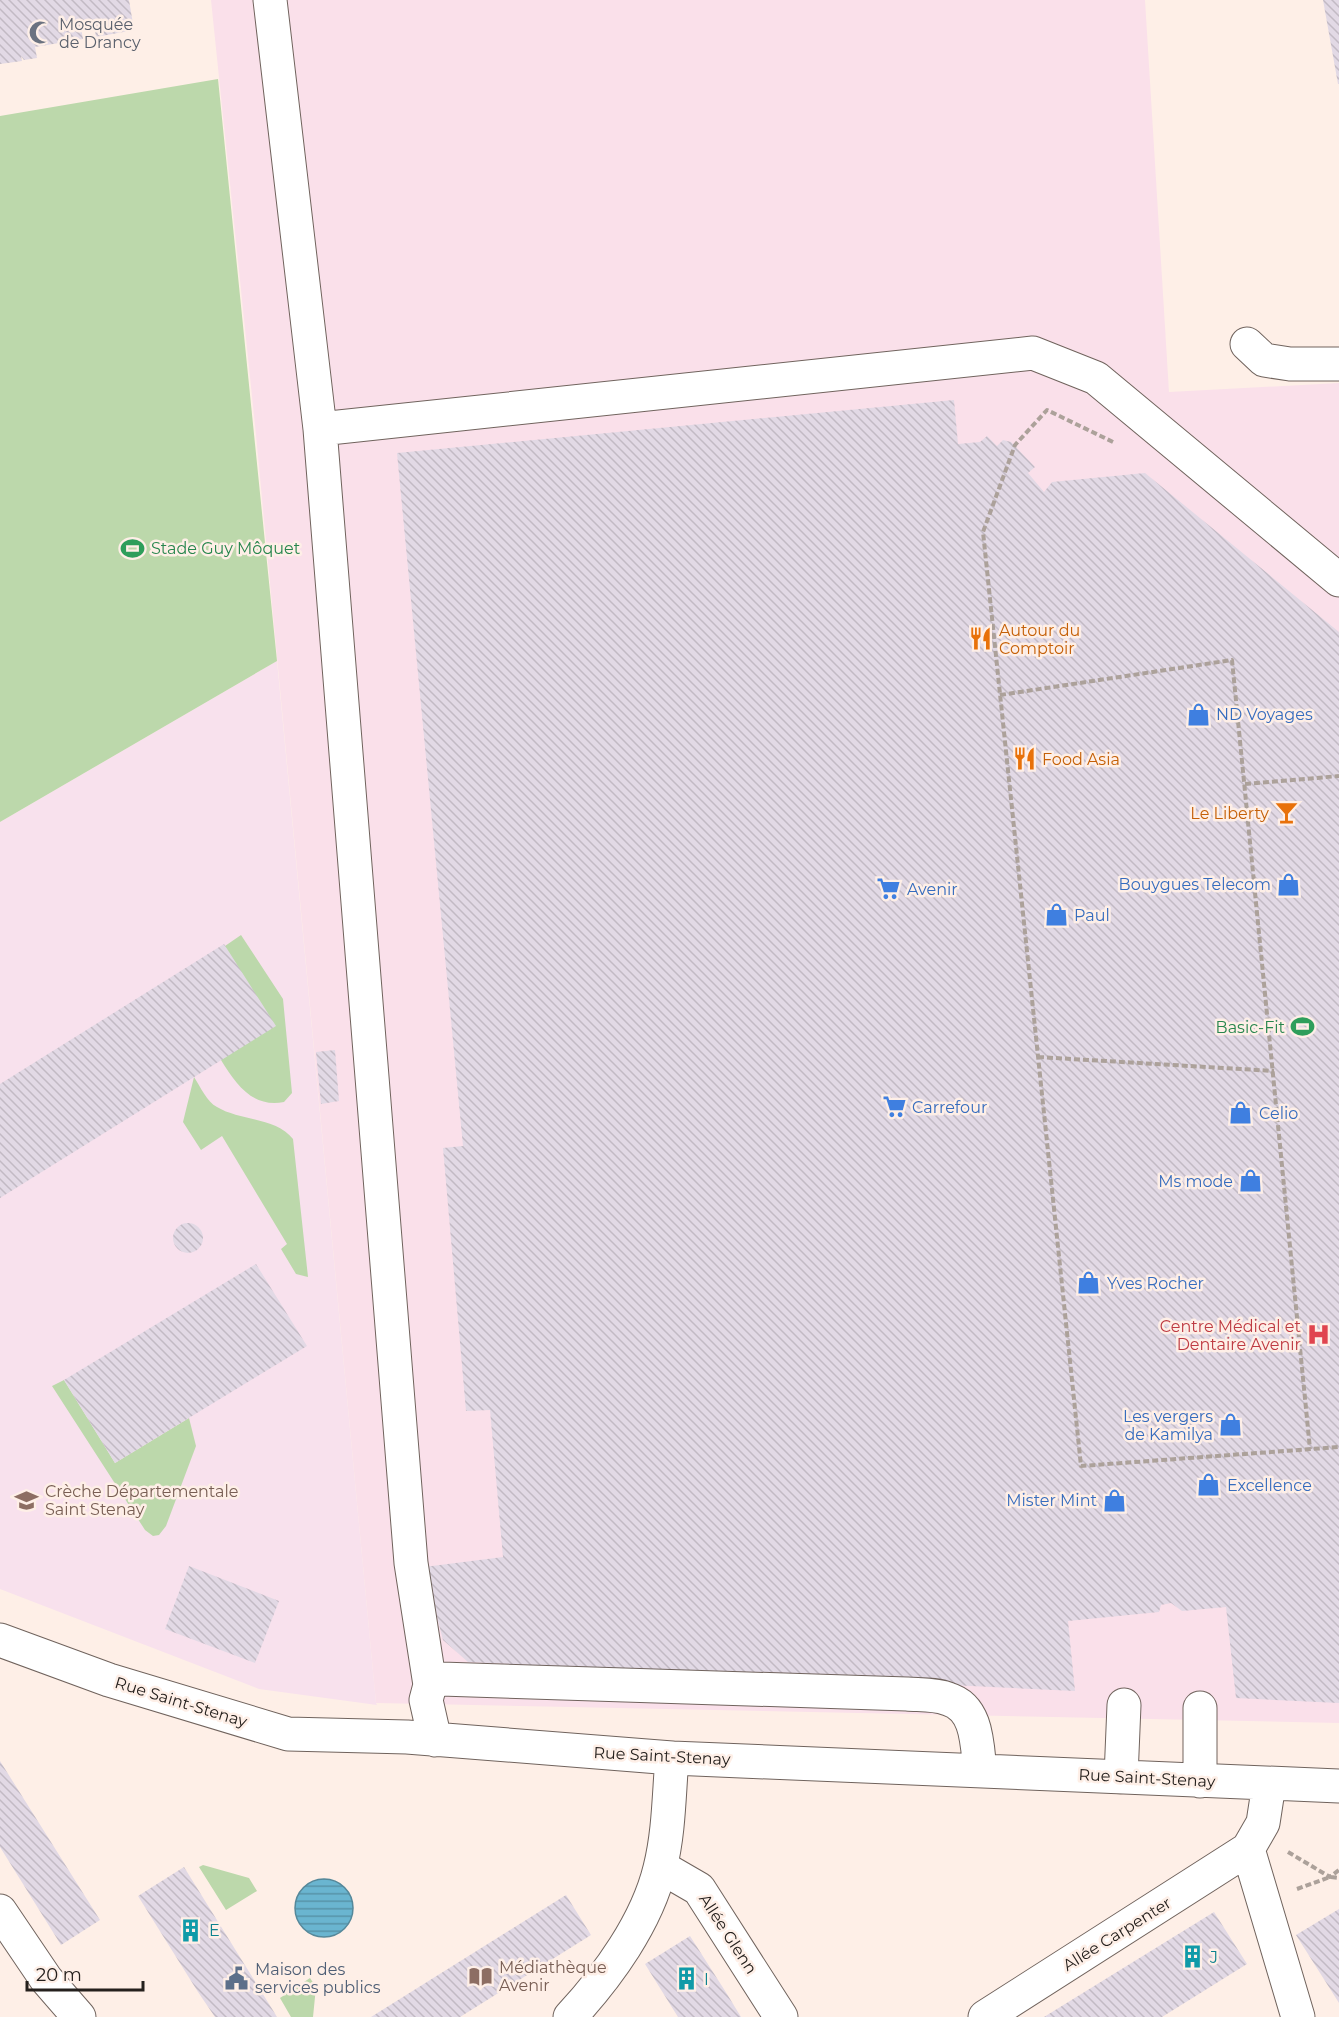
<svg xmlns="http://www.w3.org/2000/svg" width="1339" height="2017" font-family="Montserrat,sans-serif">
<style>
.commercial{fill:#fae0ea}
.education{fill:#f8e1ed}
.grass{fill:#bcd8ab}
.water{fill:url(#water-rules);stroke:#55889a;stroke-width:1.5}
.building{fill:url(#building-back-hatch)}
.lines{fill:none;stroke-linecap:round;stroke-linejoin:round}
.minor-casing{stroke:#70635d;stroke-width:35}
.path{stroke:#aca19a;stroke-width:4;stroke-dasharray:6 3;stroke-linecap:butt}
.minor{stroke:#fff;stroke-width:33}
.labels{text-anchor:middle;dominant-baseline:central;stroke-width:5;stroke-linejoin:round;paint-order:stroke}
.worship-label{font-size:16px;fill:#5b616d;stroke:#feefe7;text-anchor:start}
.leisure-label{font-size:16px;fill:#27864d;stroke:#feefe7;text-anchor:start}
.food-label{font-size:16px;fill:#c56008;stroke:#feefe7;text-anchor:start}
.shop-label{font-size:16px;fill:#366cbe;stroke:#feefe7;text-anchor:start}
.health-label{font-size:16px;fill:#be3a42;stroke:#feefe7;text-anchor:end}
.education-label{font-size:16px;fill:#785e54;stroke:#feefe7;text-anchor:start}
.street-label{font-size:16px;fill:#25201d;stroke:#feefe7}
.culture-label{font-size:16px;fill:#0d838f;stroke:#feefe7;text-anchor:start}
.service-label{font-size:16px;fill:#4e5e75;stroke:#feefe7;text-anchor:start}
</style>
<defs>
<pattern id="water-rules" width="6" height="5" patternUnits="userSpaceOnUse" patternTransform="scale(1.5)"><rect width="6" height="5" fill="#6ab5d0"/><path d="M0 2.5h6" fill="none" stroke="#5793a8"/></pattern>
<pattern id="building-back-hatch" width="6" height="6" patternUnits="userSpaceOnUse" patternTransform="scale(1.5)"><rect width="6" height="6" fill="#e2d9e5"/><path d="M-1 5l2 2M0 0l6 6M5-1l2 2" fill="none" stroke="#c2bac4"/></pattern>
</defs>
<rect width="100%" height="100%" fill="#feefe7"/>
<!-- commercial -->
<path class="commercial" d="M211,0H1145L1169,392L1339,383V1723L376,1703L256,435Z"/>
<!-- education -->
<path class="education" d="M277,661L376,1703L377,1705L259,1689L0,1589V822Z"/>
<!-- grass -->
<path class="grass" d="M218,79L277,661L0,822V116Z
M241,935L283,999L292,1093L284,1102C252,1108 236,1084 221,1060L225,946Z
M194,1077C200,1086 207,1102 217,1107C240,1121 276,1117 293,1139L308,1277L296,1274L281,1249L287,1244L222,1136L201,1150L183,1122Z
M64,1380L115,1463L189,1418L196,1446L166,1526L159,1535L153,1536L145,1530L52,1386Z
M203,1865L249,1878L257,1891L226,1910L199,1867Z
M310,1978L316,1987L313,2017H291L280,1998Z"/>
<!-- water -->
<path class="water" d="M295 1908a29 29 0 1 1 58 0a29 29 0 1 1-58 0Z"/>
<!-- building -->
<path class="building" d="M0,0H129L134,30L96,37L94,26L81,28L83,39L35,47L37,58L24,60L21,56L22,61L0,64Z
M1323,0H1339V84H1338Z
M954,400L958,444L980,442L987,436L997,446L1003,440L1011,442L1035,467L1028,473L1044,492L1052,482L1145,473L1339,632V1703L1236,1698L1226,1607L1182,1611L1171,1603L1161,1605L1159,1612L1068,1621L1075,1691L468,1662L443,1640L424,1567L503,1557L490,1410L466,1411L443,1148L463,1146L397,453Z
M224,944L276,1026L0,1198V1084Z
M335,1050L339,1101L321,1104L316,1052Z
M173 1238a15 15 0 1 1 30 0a15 15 0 1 1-30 0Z
M256,1264L307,1346L115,1463L64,1380Z
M189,1566L279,1601L255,1663L165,1629Z
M0,1761L100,1920L61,1945L0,1847Z
M184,1867L274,2012L277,2017H215L198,1992L138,1896Z
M566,1895L591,1935L460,2017H371Z
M1339,1909V2003L1296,1935Z
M1214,1912L1247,1964L1162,2017H1044Z
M690,1936L727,1994L741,2017H678L645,1964Z"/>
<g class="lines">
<defs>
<path id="minor" d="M270,0L320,429L411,1563L430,1685
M1247,344L1264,360L1290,364H1339
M320,429L1033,353L1096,378L1339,580
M0,1640L109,1680L288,1734L407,1737L672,1758L1339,1786
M1200,1708V1781
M435,1740L426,1700L430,1685L441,1679L907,1694C920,1695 936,1694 948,1699C978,1708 977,1745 980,1771
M1121,1777L1124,1705
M1269,1784L1263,1823L1248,1849L1298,2017
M661,1867L699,1889L781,2017
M0,1911L46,1979L79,2017
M570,2017C608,1976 647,1922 660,1868C669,1833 669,1793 672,1758
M985,2017L1248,1849"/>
</defs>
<!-- minor casing -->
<use href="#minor" class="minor-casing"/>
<!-- path -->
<path class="path" d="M1113,442L1047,410L1015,445L983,532L1081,1466L1339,1447
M1000,695L1232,660L1310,1449
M1245,784L1339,776
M1038,1057L1274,1071
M1288,1852L1330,1877L1339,1870
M1297,1889L1330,1877L1339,1878"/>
<!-- minor -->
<use href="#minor" class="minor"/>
</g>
<!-- icons -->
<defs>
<symbol id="mosque-bare" viewBox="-9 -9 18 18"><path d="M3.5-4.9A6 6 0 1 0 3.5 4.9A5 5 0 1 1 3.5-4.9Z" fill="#6b7280" stroke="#feefe7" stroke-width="2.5" paint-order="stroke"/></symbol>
<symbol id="stadium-bare" viewBox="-9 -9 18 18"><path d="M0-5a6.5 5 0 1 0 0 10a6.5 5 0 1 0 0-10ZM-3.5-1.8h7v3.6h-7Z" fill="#2e9e5b" stroke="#feefe7" stroke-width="2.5" paint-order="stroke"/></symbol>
<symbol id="restaurant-bare" viewBox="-9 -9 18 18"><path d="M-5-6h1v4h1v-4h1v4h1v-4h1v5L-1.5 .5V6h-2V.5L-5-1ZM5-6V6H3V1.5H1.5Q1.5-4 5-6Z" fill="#e8710a" stroke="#feefe7" stroke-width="2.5" paint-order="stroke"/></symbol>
<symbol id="shop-bare" viewBox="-9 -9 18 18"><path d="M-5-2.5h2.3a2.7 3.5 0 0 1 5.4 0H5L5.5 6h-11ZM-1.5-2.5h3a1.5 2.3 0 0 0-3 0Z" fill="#3f7fe0" stroke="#feefe7" stroke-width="2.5" paint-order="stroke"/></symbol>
<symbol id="bar-bare" viewBox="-9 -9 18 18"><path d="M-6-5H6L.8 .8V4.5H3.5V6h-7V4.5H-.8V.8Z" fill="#e8710a" stroke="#feefe7" stroke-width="2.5" paint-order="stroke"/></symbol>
<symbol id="supermarket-bare" viewBox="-9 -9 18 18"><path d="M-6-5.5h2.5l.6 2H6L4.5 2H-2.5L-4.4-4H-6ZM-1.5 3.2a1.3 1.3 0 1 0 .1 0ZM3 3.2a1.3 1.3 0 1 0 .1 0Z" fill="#3f7fe0" stroke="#feefe7" stroke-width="2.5" paint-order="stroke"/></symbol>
<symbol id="hospital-bare" viewBox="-9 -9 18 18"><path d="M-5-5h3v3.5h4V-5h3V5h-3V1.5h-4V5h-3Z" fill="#e0444e" stroke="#feefe7" stroke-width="2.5" paint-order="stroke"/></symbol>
<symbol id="school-bare" viewBox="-9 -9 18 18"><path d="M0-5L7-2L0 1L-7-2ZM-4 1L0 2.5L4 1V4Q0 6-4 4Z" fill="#8d6e63" stroke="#feefe7" stroke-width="2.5" paint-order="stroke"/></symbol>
<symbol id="building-bare" viewBox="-9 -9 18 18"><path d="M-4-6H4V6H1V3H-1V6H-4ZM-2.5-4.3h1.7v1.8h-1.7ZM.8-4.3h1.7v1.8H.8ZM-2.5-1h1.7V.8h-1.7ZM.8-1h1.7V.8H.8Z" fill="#0f9aa8" stroke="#feefe7" stroke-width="2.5" paint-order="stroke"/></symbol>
<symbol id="library-bare" viewBox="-9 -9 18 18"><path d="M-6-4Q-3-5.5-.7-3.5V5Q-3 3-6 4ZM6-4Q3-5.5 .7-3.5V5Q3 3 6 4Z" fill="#8d6e63" stroke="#feefe7" stroke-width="2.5" paint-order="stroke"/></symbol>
<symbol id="civic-bare" viewBox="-9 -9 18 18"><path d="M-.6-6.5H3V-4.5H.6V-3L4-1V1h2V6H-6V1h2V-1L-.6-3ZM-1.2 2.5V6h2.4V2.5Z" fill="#5c6f8a" stroke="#feefe7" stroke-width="2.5" paint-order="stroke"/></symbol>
</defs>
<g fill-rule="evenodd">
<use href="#mosque-bare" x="24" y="16" width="33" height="33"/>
<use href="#stadium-bare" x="116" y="532" width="33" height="33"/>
<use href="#restaurant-bare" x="964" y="622" width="33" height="33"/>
<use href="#shop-bare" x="1182" y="698" width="33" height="33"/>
<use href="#restaurant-bare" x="1008" y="742" width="33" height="33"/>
<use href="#bar-bare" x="1270" y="796" width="33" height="33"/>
<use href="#shop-bare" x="1272" y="868" width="33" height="33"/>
<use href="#supermarket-bare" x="872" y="872" width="33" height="33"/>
<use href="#shop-bare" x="1040" y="898" width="33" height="33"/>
<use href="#stadium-bare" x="1286" y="1010" width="33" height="33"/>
<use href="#supermarket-bare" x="878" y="1090" width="33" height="33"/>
<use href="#shop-bare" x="1224" y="1096" width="33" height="33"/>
<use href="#shop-bare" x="1234" y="1164" width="33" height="33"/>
<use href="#shop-bare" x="1072" y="1266" width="33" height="33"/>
<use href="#hospital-bare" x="1302" y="1318" width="33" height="33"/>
<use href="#shop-bare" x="1214" y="1408" width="33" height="33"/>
<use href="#shop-bare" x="1192" y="1468" width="33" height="33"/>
<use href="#school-bare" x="10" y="1484" width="33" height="33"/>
<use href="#shop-bare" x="1098" y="1484" width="33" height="33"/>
<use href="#building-bare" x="174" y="1914" width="33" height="33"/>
<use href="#building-bare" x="1176" y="1940" width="33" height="33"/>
<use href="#library-bare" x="464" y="1960" width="33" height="33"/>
<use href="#civic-bare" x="220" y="1962" width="33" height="33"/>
<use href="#building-bare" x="670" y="1962" width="33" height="33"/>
</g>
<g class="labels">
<!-- worship labels -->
<g class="worship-label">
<text x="59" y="24">Mosquée<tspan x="59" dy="18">de Drancy</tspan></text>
</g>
<!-- leisure labels -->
<g class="leisure-label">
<text x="151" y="548">Stade Guy Môquet</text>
<text x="1285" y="1027" text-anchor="end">Basic-Fit</text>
</g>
<!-- food labels -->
<g class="food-label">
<text x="999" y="630">Autour du<tspan x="999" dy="18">Comptoir</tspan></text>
<text x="1042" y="759">Food Asia</text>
<text x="1269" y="813" text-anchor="end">Le Liberty</text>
</g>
<!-- shop labels -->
<g class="shop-label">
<text x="1216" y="714">ND Voyages</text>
<text x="1271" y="884" text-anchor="end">Bouygues Telecom</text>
<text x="907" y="889">Avenir</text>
<text x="1074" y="915">Paul</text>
<text x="912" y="1107">Carrefour</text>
<text x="1259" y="1113">Celio</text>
<text x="1233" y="1181" text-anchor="end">Ms mode</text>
<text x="1107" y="1283">Yves Rocher</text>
<text x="1213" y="1416" text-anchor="end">Les vergers<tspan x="1213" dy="18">de Kamilya</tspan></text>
<text x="1227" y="1485">Excellence</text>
<text x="1097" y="1500" text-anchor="end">Mister Mint</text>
</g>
<!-- health labels -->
<g class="health-label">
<text x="1301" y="1326">Centre Médical et<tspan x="1301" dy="18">Dentaire Avenir</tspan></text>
</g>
<!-- education labels -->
<g class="education-label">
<text x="45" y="1491">Crèche Départementale<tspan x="45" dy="18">Saint Stenay</tspan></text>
<text x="499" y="1967">Médiathèque<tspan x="499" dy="18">Avenir</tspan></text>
</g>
<!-- street labels -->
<g class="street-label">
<text transform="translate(181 1702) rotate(17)">Rue Saint-Stenay</text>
<text transform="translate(662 1756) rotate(3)">Rue Saint-Stenay</text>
<text transform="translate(1147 1778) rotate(3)">Rue Saint-Stenay</text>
<text transform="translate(728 1934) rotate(57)">Allée Glenn</text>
<text transform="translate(1117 1934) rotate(-32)">Allée Carpenter</text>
</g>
<!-- culture labels -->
<g class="culture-label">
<text x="209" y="1930">E</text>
<text x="1210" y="1957">J</text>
<text x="704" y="1979">I</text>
</g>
<!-- service labels -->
<g class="service-label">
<text x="255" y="1969">Maison des<tspan x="255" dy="18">services publics</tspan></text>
</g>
</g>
<!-- scale -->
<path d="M27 1981v9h116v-9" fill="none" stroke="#25201d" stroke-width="3"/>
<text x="36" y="1981" font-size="18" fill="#25201d" stroke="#feefe7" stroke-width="4.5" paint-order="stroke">20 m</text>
</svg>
